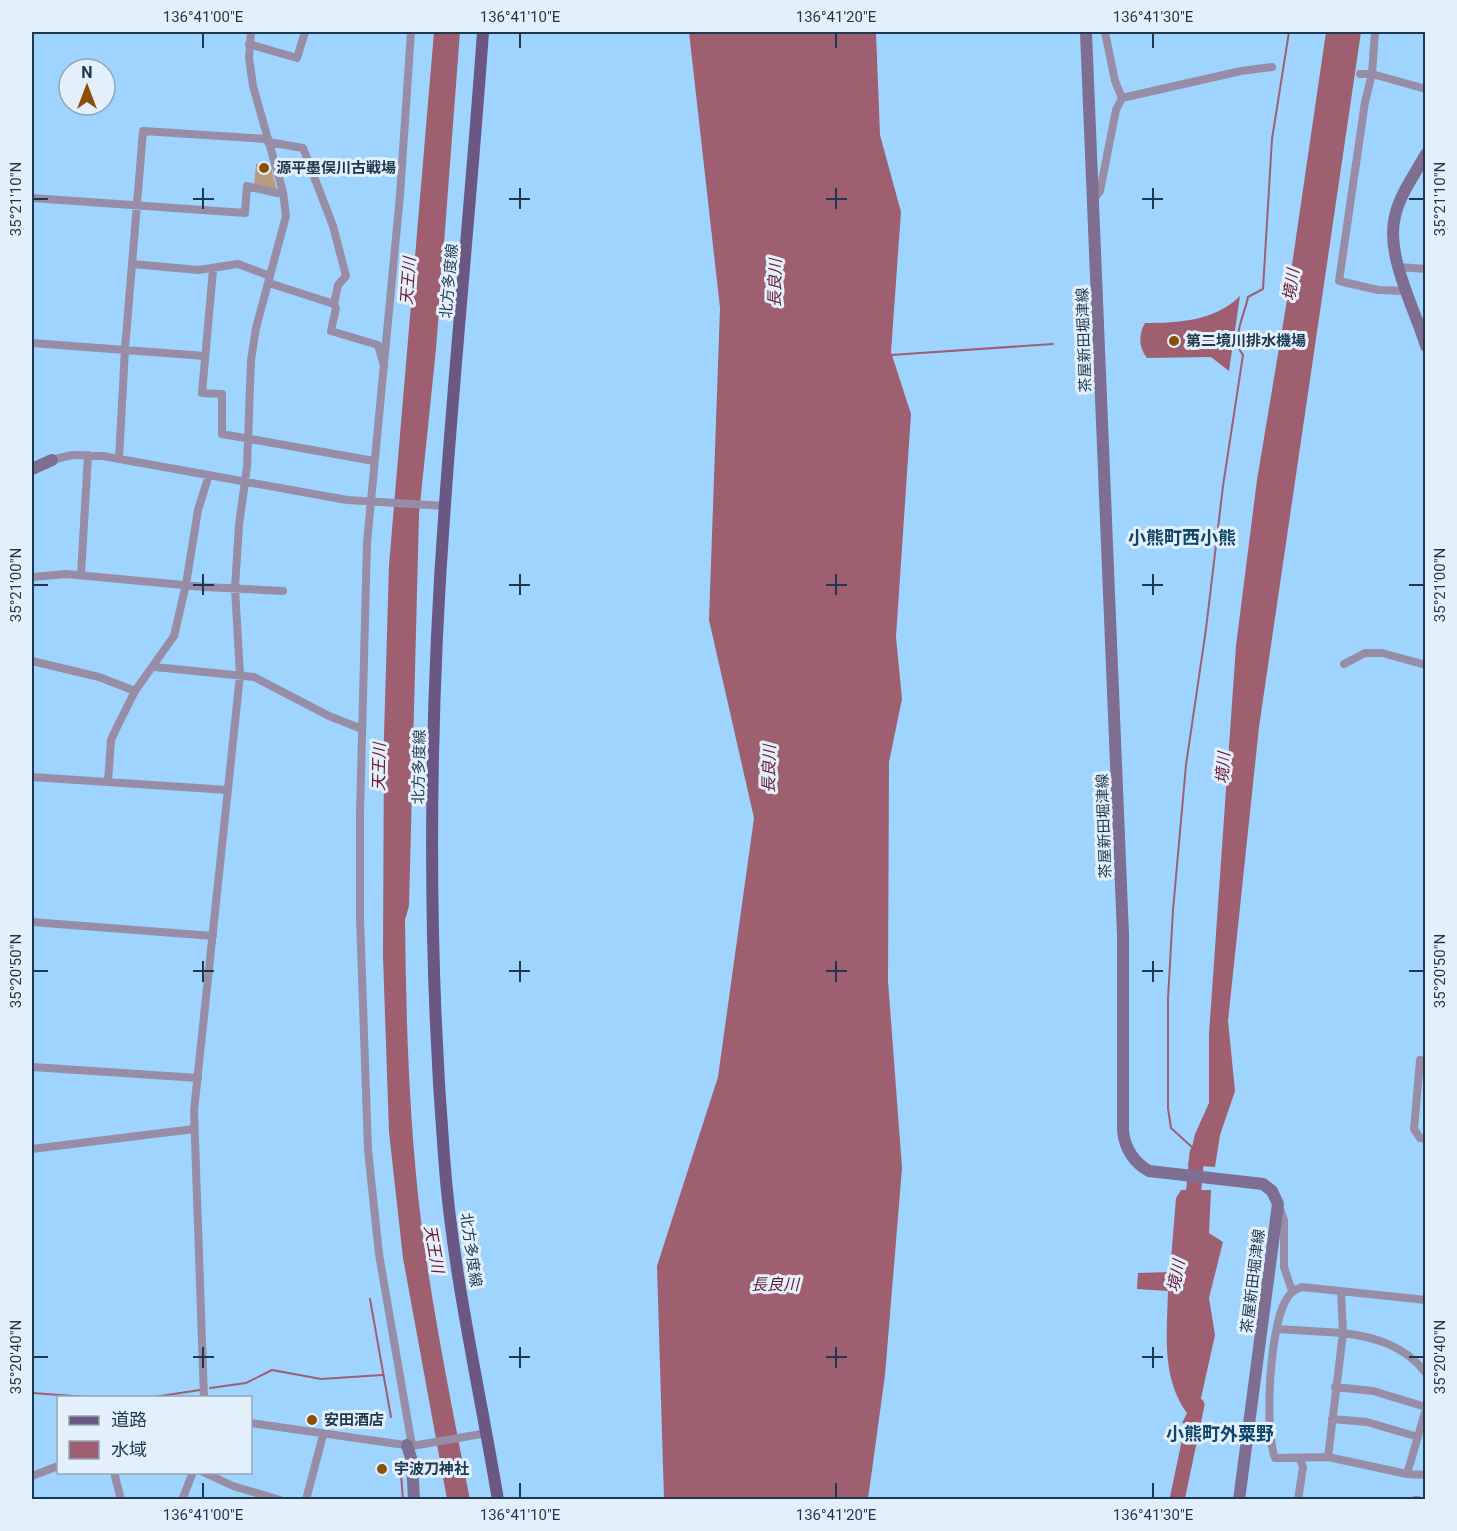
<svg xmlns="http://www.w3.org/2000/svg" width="1457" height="1531" font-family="Roboto,'Noto Sans JP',sans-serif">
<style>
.green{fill:#b99b80}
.water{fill:#9e5f70}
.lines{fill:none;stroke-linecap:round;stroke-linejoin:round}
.stream{stroke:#9e5f70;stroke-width:2}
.river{stroke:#9e5f70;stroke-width:15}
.street{stroke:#978da6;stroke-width:8}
.secondary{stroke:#7d6e92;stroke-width:12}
.primary{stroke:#6a5783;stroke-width:12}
.ticks{fill:none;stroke:#1d384e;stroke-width:2}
.poi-dot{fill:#895006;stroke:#e3f0fb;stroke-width:2}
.labels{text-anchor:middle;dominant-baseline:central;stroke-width:6;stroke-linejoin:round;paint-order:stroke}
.poi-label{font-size:15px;font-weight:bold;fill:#1d384e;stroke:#e3f0fb;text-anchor:start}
.street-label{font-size:15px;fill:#1d384e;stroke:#e3f0fb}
.water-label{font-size:16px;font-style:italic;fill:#671734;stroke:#e3f0fb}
.quarter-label{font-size:18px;font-weight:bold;fill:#104568;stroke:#e3f0fb}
.neatline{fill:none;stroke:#1d384e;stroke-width:2}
.ticks-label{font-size:15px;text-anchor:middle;fill:#1d384e}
</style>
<rect width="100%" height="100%" fill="#9fd4ff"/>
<!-- green -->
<path class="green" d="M256,164H270L277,190L254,184Z"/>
<!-- water -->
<path class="water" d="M434,32H460L436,349L419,514L409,906L405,920C406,1021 409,1121 421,1221C433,1314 452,1407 470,1500L447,1499L403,1258L389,1132L383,956L384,736L389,565Z
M689,32H876L880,135L901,212L891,352L911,414L896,637L902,699L889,762L888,981L902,1168L885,1375L868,1499H664L657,1266L718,1077L754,818L709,620L720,308Z
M1326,32H1361L1259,727L1228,1021L1235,1091L1220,1135L1215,1167L1188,1165L1195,1134L1209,1103V1034L1236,646L1257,480L1286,306Z
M1240,296L1229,371L1211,357L1147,358C1139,348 1138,335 1145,323C1179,323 1215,321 1240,296Z
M1181,1190H1211L1209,1233L1223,1242L1209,1298L1215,1335L1195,1425L1182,1423L1187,1413C1161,1377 1167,1333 1168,1291L1137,1289L1138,1273L1170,1272L1176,1198Z"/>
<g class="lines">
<!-- stream -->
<path class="stream" d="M891,355L1053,344
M1193,1148L1171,1128L1168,1108V999L1173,910L1186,765L1206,629L1223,486L1243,355C1230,340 1245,314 1248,297L1263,289L1272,139L1289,32
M370,1299L391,1417
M210,1388L246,1383L272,1370L321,1379L382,1375
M32,1393L88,1397
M98,1397L108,1398
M147,1398L200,1390
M403,1500L401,1474L404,1466"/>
<!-- river -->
<path class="river" d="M1192,1210L1197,1153L1200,1148
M1177,1500L1197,1405"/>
<!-- street -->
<path class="street" d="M411,32L400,195L367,543L360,813V918L368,1150L379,1254L412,1446
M1105,32L1115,81L1122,98
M1375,32L1372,74L1365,102L1339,281L1378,290L1408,291
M249,44L297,58L305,32
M1360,74H1372L1426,89
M268,142L303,148L333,226L346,276L338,285L334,304
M32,198L245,213L247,186L277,193L283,192
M1093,200L1100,191L1116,110L1122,98L1241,71L1272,67
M133,264L198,270L238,264L270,276
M1399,267L1426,269
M213,270L202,393L222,394V434L374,461
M269,283L334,304L336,308L331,331L378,345L384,366
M32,343L205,356
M119,459L125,349L143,131L266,139
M52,460L72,455L103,456L347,500L445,506
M81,575L88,455
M32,577L66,574L205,587L283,591
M32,661L99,677L135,691
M1344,664L1365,653H1382L1426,665
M155,667L254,677L329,716L362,729
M32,777L228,790
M108,782L111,740L116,729L135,691L174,636L186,584L198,510L209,475
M32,922L213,936
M1420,1060L1414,1129L1420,1138L1426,1139
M32,1067L198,1078
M32,1149L194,1129
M1279,1206L1284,1220V1267L1292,1291
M1341,1291L1343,1333C1376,1337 1405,1346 1426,1373
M1426,1300L1302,1287C1293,1290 1289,1294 1285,1302C1270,1329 1264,1429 1275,1458L1328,1457L1407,1474L1426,1475
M1277,1329L1343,1333L1328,1457
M1335,1387L1373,1391L1426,1407
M204,1398L194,1111L240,675L235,588L239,525L247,467L251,360L256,328L286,216L283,192L253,86L249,58L251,32
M1332,1419L1367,1422L1418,1437
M250,1423L412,1446L487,1433
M114,1472L121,1500
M203,1472L233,1486L280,1500
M1407,1474L1426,1409
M32,1476L58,1466
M182,1500L193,1472
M306,1500L323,1435
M1298,1500L1303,1467L1300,1459
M1415,1500H1418"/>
<!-- secondary -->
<path class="secondary" d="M1086,32L1123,935V1131C1125,1148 1133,1162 1149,1171L1263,1184L1272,1191L1278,1204L1239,1500
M1426,154C1415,174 1400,194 1395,216C1385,255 1415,309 1426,346
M32,469L52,460
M407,1445L412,1461L414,1500"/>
<!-- primary -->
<path class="primary" d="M483,32C472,189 456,347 445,504C429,720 427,940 444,1156C452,1271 479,1385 498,1500"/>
</g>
<!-- ticks -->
<path class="ticks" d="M203,33V48M520,33V48M836,33V48M1153,33V48M203,188V209M520,188V209M836,188V209M1153,188V209M33,199H48M193,199H214M509,199H530M826,199H847M1142,199H1163M1409,199H1424M203,574V595M520,574V595M836,574V595M1153,574V595M33,585H48M193,585H214M509,585H530M826,585H847M1142,585H1163M1409,585H1424M203,961V982M520,961V982M836,961V982M1153,961V982M33,971H48M193,971H214M509,971H530M826,971H847M1142,971H1163M1409,971H1424M203,1347V1368M520,1347V1368M836,1347V1368M1153,1347V1368M33,1357H48M193,1357H214M509,1357H530M826,1357H847M1142,1357H1163M1409,1357H1424M203,1483V1498M520,1483V1498M836,1483V1498M1153,1483V1498"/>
<!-- markers -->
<g class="poi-dot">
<circle cx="264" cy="168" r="6"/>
<circle cx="1174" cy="341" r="6"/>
<circle cx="312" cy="1420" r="6"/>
<circle cx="382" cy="1469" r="6"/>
</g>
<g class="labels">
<!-- poi labels -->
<g class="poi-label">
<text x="276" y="168">源平墨俣川古戦場</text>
<text x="1186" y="341">第二境川排水機場</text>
<text x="324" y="1420">安田酒店</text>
<text x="394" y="1469">宇波刀神社</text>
</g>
<!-- street labels -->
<g class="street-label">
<text transform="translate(449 281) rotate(-85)">北方多度線</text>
<text transform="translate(1084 340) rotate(-92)">茶屋新田堀津線</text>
<text transform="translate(419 767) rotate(-89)">北方多度線</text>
<text transform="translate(1104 826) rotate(-92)">茶屋新田堀津線</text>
<text transform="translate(471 1250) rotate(82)">北方多度線</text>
<text transform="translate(1253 1281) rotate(-83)">茶屋新田堀津線</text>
</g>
<!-- water labels -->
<g class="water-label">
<text transform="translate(408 281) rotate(-86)">天王川</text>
<text transform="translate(775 283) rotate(-89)">長良川</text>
<text transform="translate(1291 285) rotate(-82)">境川</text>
<text transform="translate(379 767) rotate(-89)">天王川</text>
<text transform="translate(1223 768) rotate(-86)">境川</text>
<text transform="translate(769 769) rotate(-89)">長良川</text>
<text transform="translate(434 1249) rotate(80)">天王川</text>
<text transform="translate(1176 1276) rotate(-79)">境川</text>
<text x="775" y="1284">長良川</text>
</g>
<!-- quarter labels -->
<g class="quarter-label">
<text x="1182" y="537">小熊町西小熊</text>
<text x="1220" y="1433">小熊町外粟野</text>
</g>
</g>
<!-- border -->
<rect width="1457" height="1531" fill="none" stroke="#e3f0fb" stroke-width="66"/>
<!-- legend -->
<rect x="57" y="1396" width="195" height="78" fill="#e3f0fb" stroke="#94a6b6" stroke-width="1.5"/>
<rect x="69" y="1416" width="30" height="9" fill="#6a5783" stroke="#94a6b6" stroke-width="1.5"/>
<text x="111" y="1426" font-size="18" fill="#1d384e">道路</text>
<rect x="69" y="1441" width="30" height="18" fill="#9e5f70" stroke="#94a6b6" stroke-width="1.5"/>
<text x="111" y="1456" font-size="18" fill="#1d384e">水域</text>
<!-- north arrow -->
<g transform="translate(87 87)"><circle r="28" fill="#e3f0fb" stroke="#94a6b6" stroke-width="1.5"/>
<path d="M0-4.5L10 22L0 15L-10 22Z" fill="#895006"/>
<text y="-9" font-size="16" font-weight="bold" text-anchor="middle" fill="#1d384e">N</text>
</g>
<rect x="33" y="33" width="1391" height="1465" class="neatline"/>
<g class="ticks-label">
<text x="203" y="22">136°41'00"E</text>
<text x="520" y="22">136°41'10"E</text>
<text x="836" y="22">136°41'20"E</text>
<text x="1153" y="22">136°41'30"E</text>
<text transform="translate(16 199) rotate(-90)" y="5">35°21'10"N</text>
<text transform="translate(1440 199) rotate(-90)" y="5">35°21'10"N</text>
<text transform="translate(16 585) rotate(-90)" y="5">35°21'00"N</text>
<text transform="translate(1440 585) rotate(-90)" y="5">35°21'00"N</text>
<text transform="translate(16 971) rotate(-90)" y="5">35°20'50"N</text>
<text transform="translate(1440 971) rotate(-90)" y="5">35°20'50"N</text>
<text transform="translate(16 1357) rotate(-90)" y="5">35°20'40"N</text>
<text transform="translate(1440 1357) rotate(-90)" y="5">35°20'40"N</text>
<text x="203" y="1520">136°41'00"E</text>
<text x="520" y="1520">136°41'10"E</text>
<text x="836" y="1520">136°41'20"E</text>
<text x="1153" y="1520">136°41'30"E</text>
</g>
</svg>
